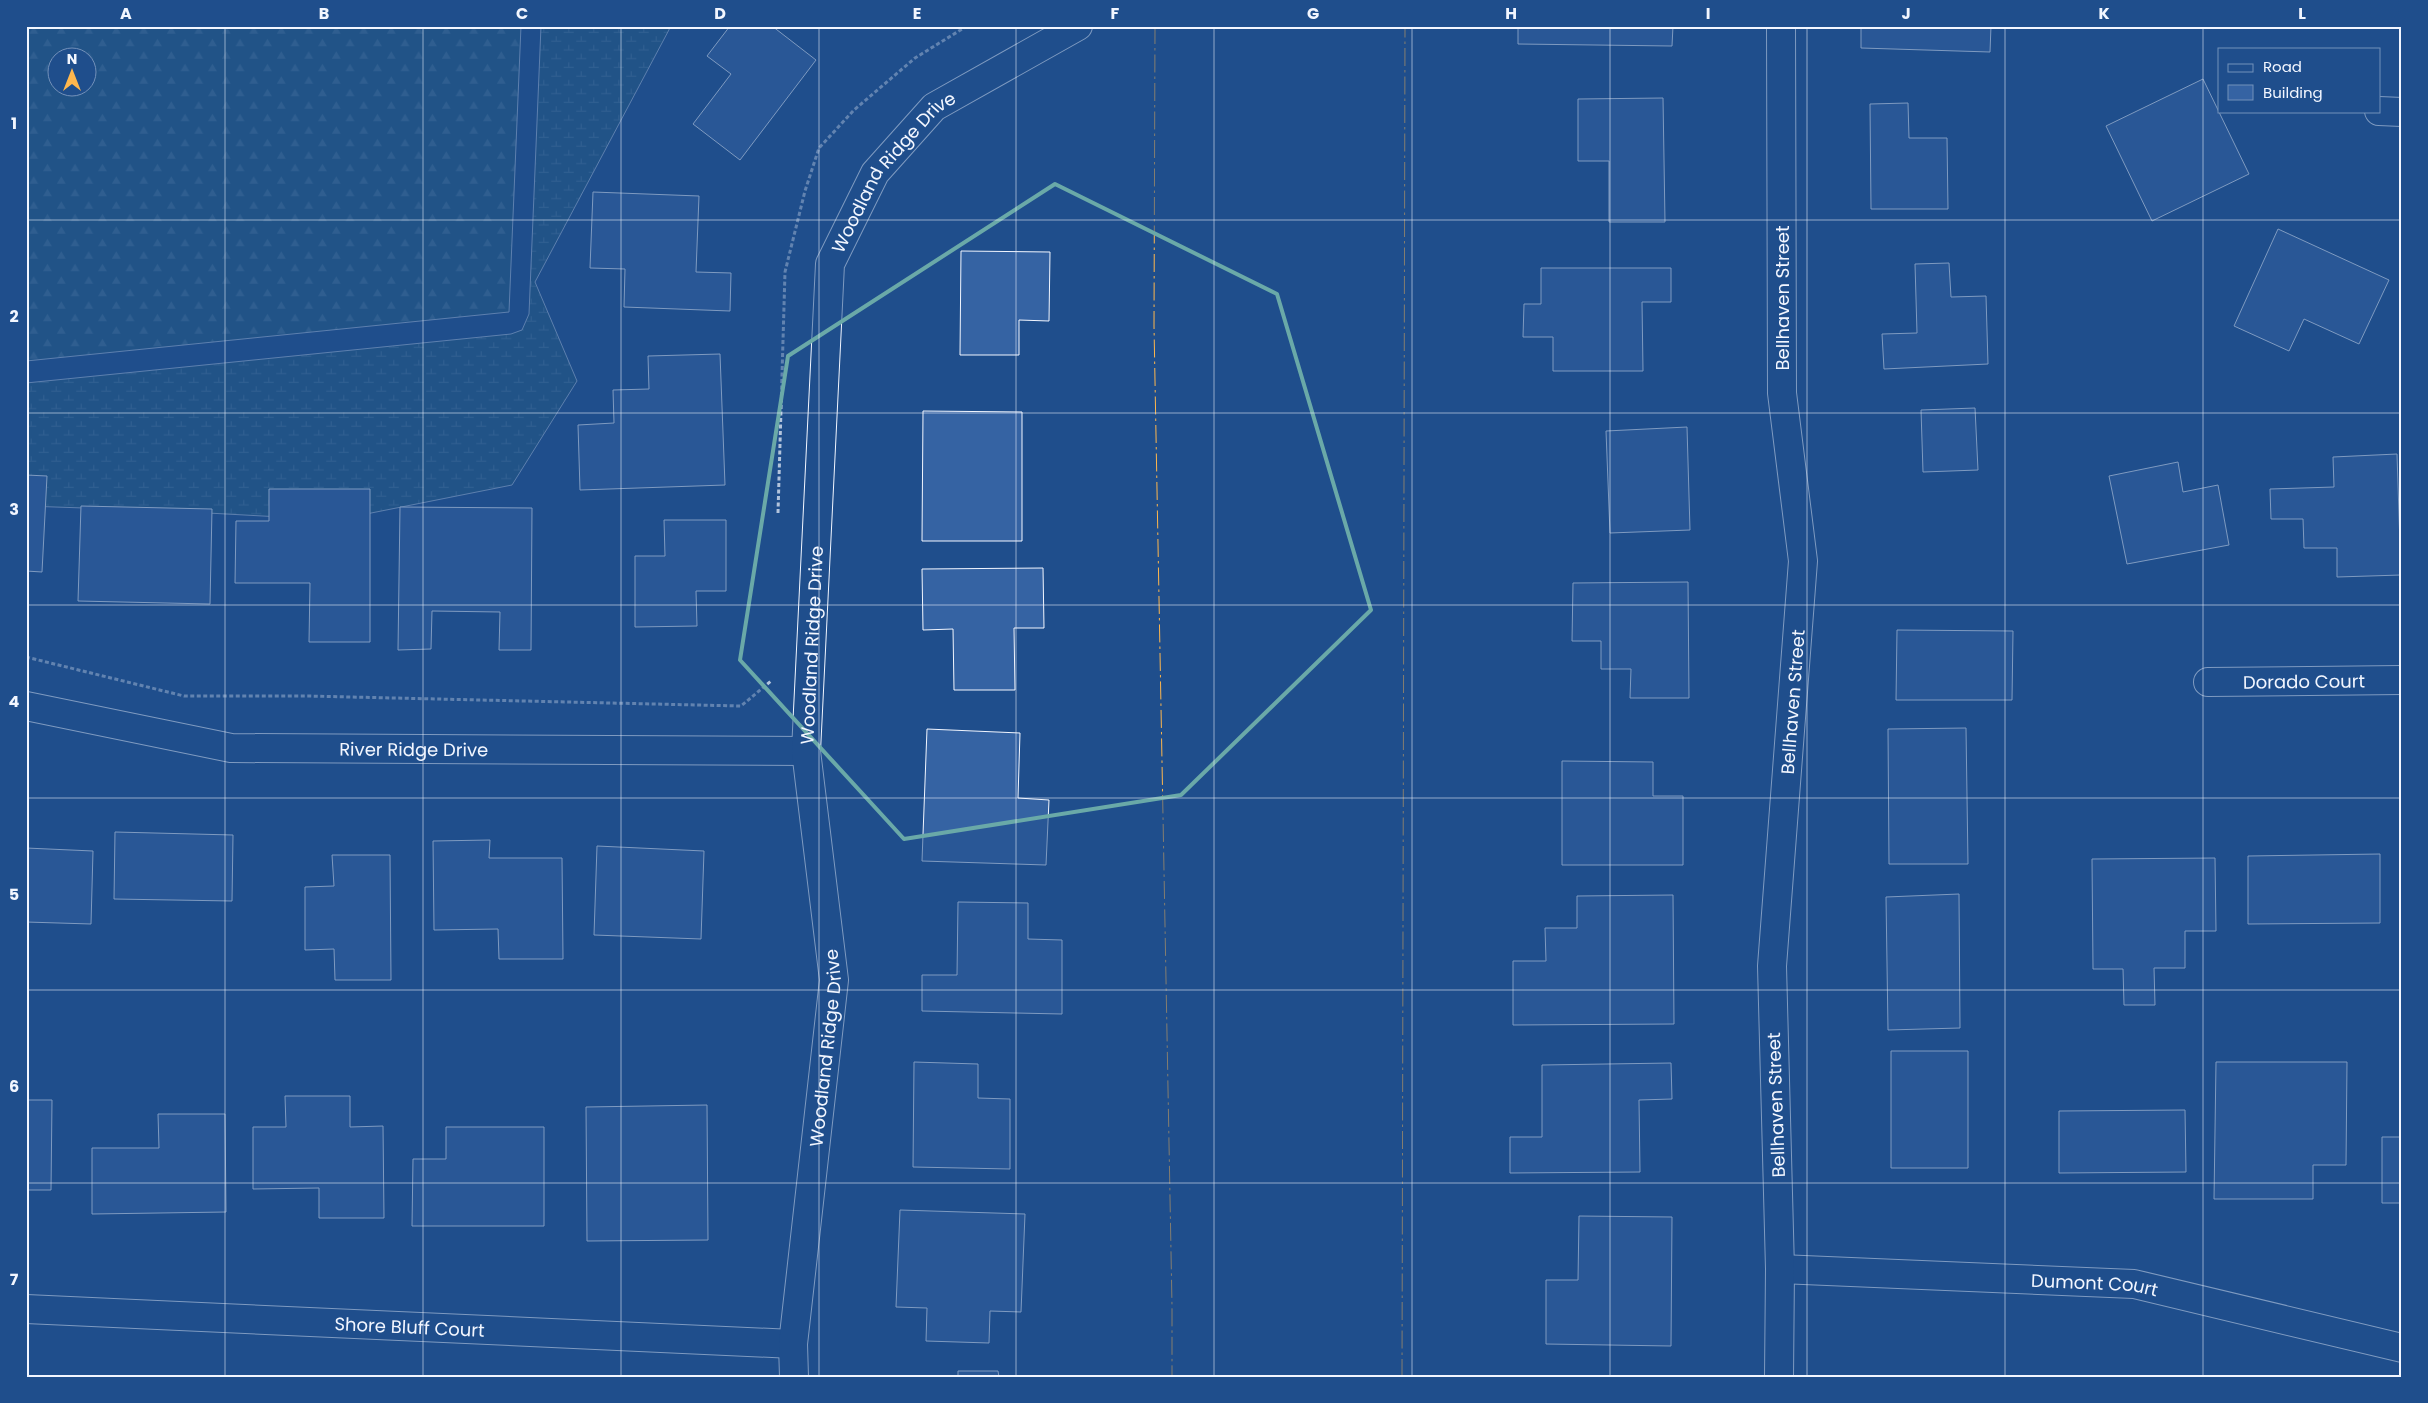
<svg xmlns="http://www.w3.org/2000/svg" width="2428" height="1403" font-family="Poppins,sans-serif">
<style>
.forest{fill:url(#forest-firs);stroke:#a8bbd7;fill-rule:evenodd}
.wetland{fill:url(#wetland-marsh);stroke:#a8bbd7}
.building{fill:#3563a3;stroke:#f2f6ff}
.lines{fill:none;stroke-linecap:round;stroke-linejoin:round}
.minor-casing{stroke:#f2f6ff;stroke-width:30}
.path{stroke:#b3c4dc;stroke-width:3;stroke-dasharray:4 2.5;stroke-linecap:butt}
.minor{stroke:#1f4e8c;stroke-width:28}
.power{stroke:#ffb74d;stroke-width:1;stroke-dasharray:18 4 2.5 4;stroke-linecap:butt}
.marked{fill:none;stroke:#6aa9a8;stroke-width:4;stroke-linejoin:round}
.grid{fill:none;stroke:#f2f6ff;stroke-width:1;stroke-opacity:0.55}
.labels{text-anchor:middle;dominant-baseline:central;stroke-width:4;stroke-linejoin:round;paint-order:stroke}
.street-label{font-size:18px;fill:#f2f6ff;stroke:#1f4e8c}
.neatline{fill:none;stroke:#f2f6ff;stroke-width:2}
.grid-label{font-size:16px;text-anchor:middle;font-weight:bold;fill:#f2f6ff}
</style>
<defs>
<pattern id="forest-firs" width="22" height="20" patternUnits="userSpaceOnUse" patternTransform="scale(1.25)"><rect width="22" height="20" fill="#245a82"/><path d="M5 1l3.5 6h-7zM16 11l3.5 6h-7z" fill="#447295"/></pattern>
<pattern id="wetland-marsh" width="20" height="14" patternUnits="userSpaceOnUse" patternTransform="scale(1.25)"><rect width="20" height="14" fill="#245a82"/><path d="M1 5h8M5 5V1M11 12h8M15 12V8" fill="none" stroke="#447295"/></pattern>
</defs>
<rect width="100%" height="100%" fill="#1f4e8c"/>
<!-- forest -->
<path class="forest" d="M26,26H521L509,312L26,361ZM58,58H88V88H58Z"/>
<!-- wetland -->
<path class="wetland" d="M541,26H671L535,282L577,381L512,485L336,520L171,511L26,506V383L511,334L522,330L529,314Z"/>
<!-- building -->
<path class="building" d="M730,26H772L816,60L740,160L693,124L731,74L707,56Z
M1518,26H1673L1672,46L1518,44Z
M1861,26H1991L1990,52L1861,48Z
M2203,79L2249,174L2152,221L2106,126Z
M1663,98L1665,222H1609V161H1578V99Z
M1908,103L1909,138H1947L1948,209H1871L1870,104Z
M593,192L699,196L696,272L731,273L730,311L624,307L625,269L590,268Z
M2278,229L2389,280L2359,344L2304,319L2289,351L2234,326Z
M961,251L1050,252L1049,321L1019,320V355H960Z
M1949,263L1951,297L1986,296L1988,364L1884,369L1882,334L1917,333L1915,264Z
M1541,268H1671V302H1642L1643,371H1553V337H1523L1524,304H1541Z
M720,354L725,485L580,490L578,425L614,423L613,390L649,389L648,356Z
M1975,408L1978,470L1923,472L1921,410Z
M923,411L1022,412V541H922Z
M1687,427L1690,530L1610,533L1606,431Z
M2397,454L2401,575L2337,577V548H2304L2303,519H2271L2270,489L2334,487L2333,457Z
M2178,462L2183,492L2218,485L2229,545L2127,564L2109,476Z
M26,475L47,476L42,572L26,571Z
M269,489H370V642H309L310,583H235L236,521H269Z
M81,506L212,509L210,604L78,601Z
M400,507L532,508L531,650H499L500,612L432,611L431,649L398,650Z
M664,520H726V591H696L697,626L635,627V556H665Z
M1043,568L1044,628H1014L1015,690H954L953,629L923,630L922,569Z
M1688,582L1689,698H1630L1631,669H1601V641H1572L1573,583Z
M1897,630L2013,631L2012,700H1896Z
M1966,728L1968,864H1889L1888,729Z
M927,729L1020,733L1018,798L1049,800L1046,865L922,861Z
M1562,761L1653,762V796H1683V865H1562Z
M115,832L233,835L232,901L114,899Z
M490,840L489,858H562L563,959H499L498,929L434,930L433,841Z
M597,846L704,851L701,939L594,935Z
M26,848L93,851L91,924L26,922Z
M2380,854V923L2248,924V856Z
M332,855H390L391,980H335L334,949L305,950V887L334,886Z
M2215,858L2216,931H2185V968H2154L2155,1005H2124L2123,969H2093L2092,859Z
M1959,894L1960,1028L1888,1030L1886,897Z
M1673,895L1674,1024L1513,1025V961H1546L1545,928H1577V896Z
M958,902L1028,903V939L1062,940V1014L922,1011V975H957Z
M1891,1051H1968V1168H1891Z
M914,1062L978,1064V1098L1010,1099V1169L913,1167Z
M2216,1062H2347L2346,1165H2313V1199H2214Z
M1671,1063L1672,1099L1639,1100L1640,1172L1510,1173V1137H1542V1065Z
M285,1096H350V1127L383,1126L384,1218H319V1188L253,1189V1127H286Z
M26,1100H52L51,1190H26Z
M707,1105L708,1240L587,1241L586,1107Z
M2185,1110L2186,1172L2059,1173V1111Z
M158,1114H225L226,1212L92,1214V1148H159Z
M446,1127H544V1226H412L413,1159H446Z
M2382,1137H2402V1203H2382Z
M900,1210L1025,1214L1021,1312L990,1311L989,1343L926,1341L927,1308L896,1307Z
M1579,1216L1672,1217L1671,1346L1546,1344V1280H1578Z
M958,1371H998L999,1377H958Z"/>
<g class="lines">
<defs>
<g id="minor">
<path d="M2379,111L2402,112"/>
<path id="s1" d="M2208,682L2402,680"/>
<path id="s2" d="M26,706L231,748L806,751"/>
<path id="s3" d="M1780,1269L2134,1284L2402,1348"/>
<path id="s4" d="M26,1309L793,1344"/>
<path id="s5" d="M794,1377L793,1344L834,980L806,751L830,264L875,173L934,107L1078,26"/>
<path id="s6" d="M1779,1377L1780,1269L1772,966L1803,561L1782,393L1781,26"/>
</g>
</defs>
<!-- minor casing -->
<use href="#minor" class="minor-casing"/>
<!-- path -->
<path class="path" d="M778,513L785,272L805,191L819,148L854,110L915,58L967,26
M26,657L184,696H308L741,706L771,681"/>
<!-- minor -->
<use href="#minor" class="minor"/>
<!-- power -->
<path class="power" d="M1155,26L1154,326L1172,1306V1377
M1402,1377L1405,26"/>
</g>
<!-- marked area -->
<path d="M0 0H2428V1403H0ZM1055,184L1277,294L1371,610L1181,795L904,839L740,660L788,356Z" fill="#1f4e8c" fill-opacity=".55" fill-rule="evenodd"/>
<path class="marked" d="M1055,184L1277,294L1371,610L1181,795L904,839L740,660L788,356Z"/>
<!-- grid -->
<path class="grid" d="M225,26V1377M423,26V1377M621,26V1377M819,26V1377M1016,26V1377M1214,26V1377M1412,26V1377M1610,26V1377M1807,26V1377M2005,26V1377M2203,26V1377M26,220H2402M26,413H2402M26,605H2402M26,798H2402M26,990H2402M26,1183H2402"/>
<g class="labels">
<!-- street labels -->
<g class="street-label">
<text stroke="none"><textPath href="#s5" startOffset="1231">Woodland Ridge Drive</textPath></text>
<text transform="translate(1782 298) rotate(-90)">Bellhaven Street</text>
<text stroke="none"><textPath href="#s5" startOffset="736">Woodland Ridge Drive</textPath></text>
<text stroke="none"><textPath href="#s1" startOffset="96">Dorado Court</textPath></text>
<text stroke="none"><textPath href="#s6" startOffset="676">Bellhaven Street</textPath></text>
<text stroke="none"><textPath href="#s2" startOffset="392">River Ridge Drive</textPath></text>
<text stroke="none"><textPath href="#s5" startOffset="331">Woodland Ridge Drive</textPath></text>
<text transform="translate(1776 1105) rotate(-92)">Bellhaven Street</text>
<text stroke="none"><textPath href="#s3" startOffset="315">Dumont Court</textPath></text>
<text stroke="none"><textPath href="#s4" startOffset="384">Shore Bluff Court</textPath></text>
</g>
</g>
<!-- border -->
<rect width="2428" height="1403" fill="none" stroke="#1f4e8c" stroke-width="55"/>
<!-- legend -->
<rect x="2218" y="48" width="162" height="65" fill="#1f4e8c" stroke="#7391ba"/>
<rect x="2228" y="64" width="25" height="8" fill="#1f4e8c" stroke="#7391ba"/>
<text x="2263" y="72" font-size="15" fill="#f2f6ff">Road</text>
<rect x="2228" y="85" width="25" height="15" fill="#3563a3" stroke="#7391ba"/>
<text x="2263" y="98" font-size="15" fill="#f2f6ff">Building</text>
<!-- north arrow -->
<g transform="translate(72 72)"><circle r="24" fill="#1f4e8c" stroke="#7391ba"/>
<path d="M0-4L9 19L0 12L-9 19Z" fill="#ffb74d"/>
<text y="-8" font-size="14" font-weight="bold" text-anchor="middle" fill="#f2f6ff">N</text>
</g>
<rect x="28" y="28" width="2372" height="1348" class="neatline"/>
<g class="grid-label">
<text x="126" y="19">A</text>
<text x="324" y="19">B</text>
<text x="522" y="19">C</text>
<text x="720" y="19">D</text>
<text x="917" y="19">E</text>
<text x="1115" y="19">F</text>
<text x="1313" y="19">G</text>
<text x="1511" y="19">H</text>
<text x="1708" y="19">I</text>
<text x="1906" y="19">J</text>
<text x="2104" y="19">K</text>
<text x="2302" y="19">L</text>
<text x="14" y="129">1</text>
<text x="14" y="322">2</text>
<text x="14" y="515">3</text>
<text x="14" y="707">4</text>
<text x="14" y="900">5</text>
<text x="14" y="1092">6</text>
<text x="14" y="1285">7</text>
</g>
</svg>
